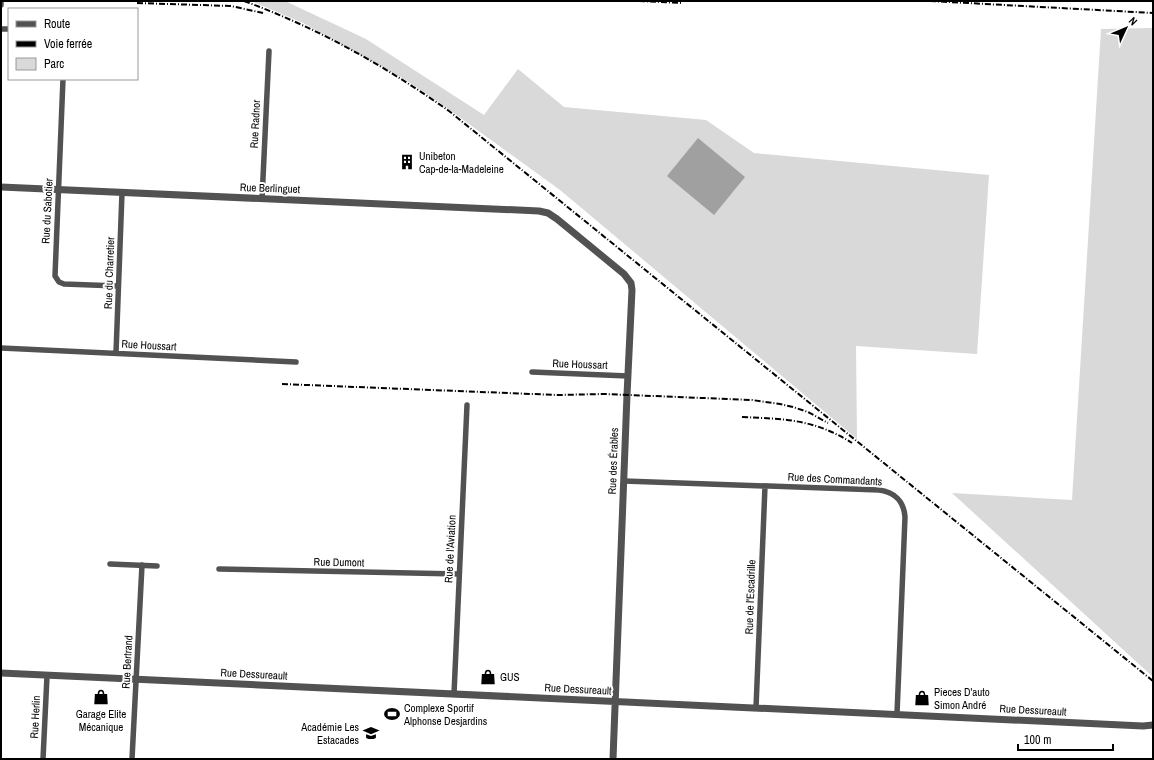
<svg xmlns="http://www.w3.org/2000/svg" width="1154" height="760" font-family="'Archivo Narrow',sans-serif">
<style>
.green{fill:#d9d9d9}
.water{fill:#a0a0a0}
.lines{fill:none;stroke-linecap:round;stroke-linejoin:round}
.minor{stroke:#525252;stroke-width:5.5}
.tertiary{stroke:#525252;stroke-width:7}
.rail{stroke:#000;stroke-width:2;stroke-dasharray:6 2 1 2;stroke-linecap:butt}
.labels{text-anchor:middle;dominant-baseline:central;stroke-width:4;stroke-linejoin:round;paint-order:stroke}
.street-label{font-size:11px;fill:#000;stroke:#fff}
.poi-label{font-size:11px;fill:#000;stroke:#fff;text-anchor:start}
</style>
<rect width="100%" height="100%" fill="#fff"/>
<!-- green -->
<path class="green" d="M251,1H285L366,39L484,115L518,69L564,107L706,120L754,153L989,175L977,354L856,346L857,439L560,190L440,103L404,79L303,23Z
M1153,28V677L952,493L1072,500L1101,29Z"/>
<!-- water -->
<path class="water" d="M698,138L745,177L714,215L667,176Z"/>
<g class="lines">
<!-- minor -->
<path class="minor" d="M1,5V1
M1,29H9
M63,79L55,276L59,282L64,284L118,286
M262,199L269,51
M1,348L296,362
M116,353L122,193
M532,372L628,376
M624,481L879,490C895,492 904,502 905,517L897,714
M110,564L157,566
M219,569L459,574
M454,694L467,405
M756,708L765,486
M43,759L47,676
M132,759L142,565"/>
<!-- tertiary -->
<path class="tertiary" d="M1,187L539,211L548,213L557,219L624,274L631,283L632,290L627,395L613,759
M1,673L1143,726L1153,725"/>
<!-- rail -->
<path class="rail" d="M244,1C318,28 385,66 449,111L1153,681
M639,1L683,3
M930,1L1153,13
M137,3L231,6L263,13
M282,384L557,395L604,394L752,400L780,404L793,407L808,412L828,423
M742,417C785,419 814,419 852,443"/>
</g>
<!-- icons -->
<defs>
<symbol id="building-bare" viewBox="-9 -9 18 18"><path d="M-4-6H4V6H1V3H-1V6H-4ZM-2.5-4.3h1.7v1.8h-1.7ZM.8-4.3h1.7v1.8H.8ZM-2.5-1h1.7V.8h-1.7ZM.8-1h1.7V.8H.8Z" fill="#000" stroke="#fff" stroke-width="2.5" paint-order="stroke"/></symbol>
<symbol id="shop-bare" viewBox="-9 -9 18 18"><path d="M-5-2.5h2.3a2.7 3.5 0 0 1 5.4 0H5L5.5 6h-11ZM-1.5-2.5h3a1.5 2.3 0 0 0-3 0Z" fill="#000" stroke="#fff" stroke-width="2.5" paint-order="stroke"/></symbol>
<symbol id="stadium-bare" viewBox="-9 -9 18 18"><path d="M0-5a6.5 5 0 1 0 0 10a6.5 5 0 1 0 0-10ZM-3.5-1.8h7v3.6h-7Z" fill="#000" stroke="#fff" stroke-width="2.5" paint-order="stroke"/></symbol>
<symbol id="school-bare" viewBox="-9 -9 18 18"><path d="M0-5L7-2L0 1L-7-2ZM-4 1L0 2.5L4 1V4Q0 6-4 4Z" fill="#000" stroke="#fff" stroke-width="2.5" paint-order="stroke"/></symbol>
</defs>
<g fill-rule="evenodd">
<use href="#building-bare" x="396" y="151" width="22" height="22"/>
<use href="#shop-bare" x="477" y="666" width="22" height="22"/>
<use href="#shop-bare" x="90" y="686" width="22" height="22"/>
<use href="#shop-bare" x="911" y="687" width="22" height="22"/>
<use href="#stadium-bare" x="381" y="703" width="22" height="22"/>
<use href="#school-bare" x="360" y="722" width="22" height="22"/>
</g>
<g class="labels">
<!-- street labels -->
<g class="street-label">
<text transform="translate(255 124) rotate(-87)">Rue Radnor</text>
<text transform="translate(270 188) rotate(2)">Rue Berlinguet</text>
<text transform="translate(47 211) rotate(-87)">Rue du Sabotier</text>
<text transform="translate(109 273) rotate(-88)">Rue du Charretier</text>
<text transform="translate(149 345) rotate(3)">Rue Houssart</text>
<text transform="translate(580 364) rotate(2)">Rue Houssart</text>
<text transform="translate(613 461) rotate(-88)">Rue des Érables</text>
<text transform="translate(835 479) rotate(3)">Rue des Commandants</text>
<text transform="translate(450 549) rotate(-87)">Rue de l'Aviation</text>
<text transform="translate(339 562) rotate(1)">Rue Dumont</text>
<text transform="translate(750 597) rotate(-88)">Rue de l'Escadrille</text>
<text transform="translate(127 662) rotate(-87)">Rue Bertrand</text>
<text transform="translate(254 674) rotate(3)">Rue Dessureault</text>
<text transform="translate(578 689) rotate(3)">Rue Dessureault</text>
<text transform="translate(1033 710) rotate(3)">Rue Dessureault</text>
<text transform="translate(35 717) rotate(-87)">Rue Herlin</text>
</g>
<!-- poi labels -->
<g class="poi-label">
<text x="419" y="156">Unibeton<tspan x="419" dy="13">Cap-de-la-Madeleine</tspan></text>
<text x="500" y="677">GUS</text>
<text x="934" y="692">Pieces D'auto<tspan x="934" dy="13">Simon André</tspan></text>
<text x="404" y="708">Complexe Sportif<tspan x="404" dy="13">Alphonse Desjardins</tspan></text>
<text x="101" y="714" text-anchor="middle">Garage Elite<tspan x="101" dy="13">Mécanique</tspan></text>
<text x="359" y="727" text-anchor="end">Académie Les<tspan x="359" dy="13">Estacades</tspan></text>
</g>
</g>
<!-- border -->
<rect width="1154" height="760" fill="none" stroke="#000000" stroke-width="4"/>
<!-- legend -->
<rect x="8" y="8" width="130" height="72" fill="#ffffff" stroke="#999999"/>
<rect x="16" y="21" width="20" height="6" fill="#525252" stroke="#999999"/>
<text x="44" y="28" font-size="12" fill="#000000">Route</text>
<rect x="16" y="41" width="20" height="6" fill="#000000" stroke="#999999"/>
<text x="44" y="48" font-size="12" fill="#000000">Voie ferrée</text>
<rect x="16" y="58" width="20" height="12" fill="#d9d9d9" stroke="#999999"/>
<text x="44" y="68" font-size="12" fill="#000000">Parc</text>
<!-- north arrow -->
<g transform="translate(1126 28) rotate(46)" stroke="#ffffff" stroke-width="3" paint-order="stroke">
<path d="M0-3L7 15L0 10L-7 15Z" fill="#000000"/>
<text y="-6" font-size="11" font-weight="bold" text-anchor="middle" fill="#000000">N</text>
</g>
<!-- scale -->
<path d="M1018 744v6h95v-6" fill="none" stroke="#000000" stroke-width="2"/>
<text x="1024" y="744" font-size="12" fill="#000000" stroke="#ffffff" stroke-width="3" paint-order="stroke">100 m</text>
</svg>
